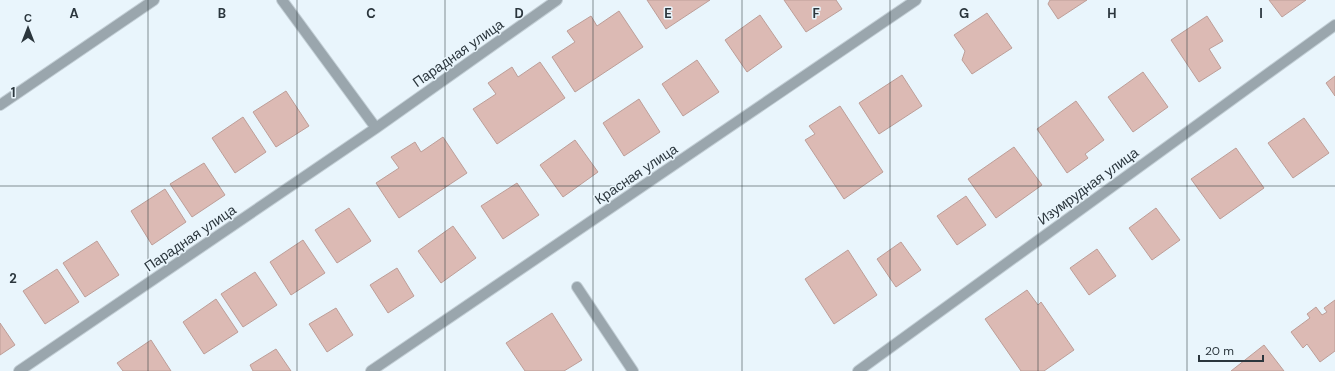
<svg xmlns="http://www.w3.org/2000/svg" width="1335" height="371" font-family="'DM Sans',sans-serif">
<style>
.building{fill:#dcbab4;stroke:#bd9e98}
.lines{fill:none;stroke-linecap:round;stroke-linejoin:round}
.minor-casing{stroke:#c3cfd6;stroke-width:12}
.minor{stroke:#9aa6ad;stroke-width:10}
.grid{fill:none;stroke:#2b363d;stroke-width:1;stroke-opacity:0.55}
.labels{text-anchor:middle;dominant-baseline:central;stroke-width:3;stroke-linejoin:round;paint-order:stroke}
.street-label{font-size:14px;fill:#2b363d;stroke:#e9f5fc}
.grid-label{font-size:13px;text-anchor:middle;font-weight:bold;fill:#2b363d;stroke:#e9f5fc;stroke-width:3;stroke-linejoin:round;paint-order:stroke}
</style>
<rect width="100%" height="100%" fill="#e9f5fc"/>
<!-- building -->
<path class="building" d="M647,0H710L666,29Z
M784,0H836L842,9L806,32Z
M1050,0H1087L1058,19L1048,4Z
M1269,0H1306L1282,17Z
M619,11L643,47L575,92L552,57L575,42L567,31L591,16L597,26Z
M987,13L1012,48L972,74L962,60L965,51L954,35Z
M760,15L782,47L747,72L725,40Z
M1207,16L1223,41L1209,49L1221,68L1199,82L1171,40Z
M697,60L719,92L683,116L662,84Z
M540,62L565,98L497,144L473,109L496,94L488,83L512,67L518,77Z
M1143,72L1168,107L1133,132L1108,97Z
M902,75L922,106L879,134L859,103Z
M1335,76V96L1326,83Z
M286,91L309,126L276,147L253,112Z
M639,99L660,132L624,156L603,123Z
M1076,101L1104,140L1085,154L1088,158L1067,173L1037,129Z
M840,106L883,172L844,199L805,140L815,134L809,126Z
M243,117L266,152L235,173L212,138Z
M1304,118L1329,153L1293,178L1268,143Z
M443,137L467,173L399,218L376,183L399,168L391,157L415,142L421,152Z
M575,140L598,172L563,197L540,165Z
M1014,147L1042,185L996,218L968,179Z
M1236,148L1264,188L1220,219L1191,179Z
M204,163L225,195L192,217L170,184Z
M517,183L539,215L503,239L481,206Z
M165,189L186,222L152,245L131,211Z
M966,196L986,225L957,245L937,216Z
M349,208L371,241L337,263L315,230Z
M1156,208L1180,240L1152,260L1129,228Z
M453,226L476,258L441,283L418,251Z
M303,240L325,273L291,295L270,262Z
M97,241L119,275L85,297L63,263Z
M901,242L921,270L896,287L877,259Z
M1097,249L1116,276L1089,295L1070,268Z
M848,250L877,295L834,324L805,279Z
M397,268L414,296L388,313L370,285Z
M57,269L79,302L45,324L23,291Z
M255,272L277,305L243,327L221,294Z
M1027,290L1038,305L1041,302L1074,350L1044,371H1021L985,319Z
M216,299L238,332L204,354L183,322Z
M1335,300V351L1320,362L1307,344L1303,348L1291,332L1310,318L1307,314L1316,307L1322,315L1327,312L1324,308Z
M336,308L353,335L327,352L309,324Z
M552,313L582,360L564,371H525L506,343Z
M0,323L15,345L0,355Z
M151,340L171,371H123L117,363Z
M1264,345L1284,371H1231Z
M276,349L291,371H253L250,365Z"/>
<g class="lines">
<defs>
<path id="minor" d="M282,0L376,128
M0,105L154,0
M577,287L633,371
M19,371L376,128L557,0
M371,371L916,0
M858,371L1335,25"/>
</defs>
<!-- minor casing -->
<use href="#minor" class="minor-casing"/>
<!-- minor -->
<use href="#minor" class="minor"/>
</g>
<!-- grid -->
<path class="grid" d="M148,0V371M297,0V371M445,0V371M593,0V371M742,0V371M890,0V371M1038,0V371M1187,0V371M0,186H1335"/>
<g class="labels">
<!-- street labels -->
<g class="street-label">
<text transform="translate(458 53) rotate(-35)">Парадная улица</text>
<text transform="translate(636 174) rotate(-34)">Красная улица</text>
<text transform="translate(1088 186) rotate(-36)">Изумрудная улица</text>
<text transform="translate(190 238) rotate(-34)">Парадная улица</text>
</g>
</g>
<g class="grid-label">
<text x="74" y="18">A</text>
<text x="222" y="18">B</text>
<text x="371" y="18">C</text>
<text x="519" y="18">D</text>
<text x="668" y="18">E</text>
<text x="816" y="18">F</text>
<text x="964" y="18">G</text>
<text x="1112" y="18">H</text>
<text x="1261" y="18">I</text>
<text x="13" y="97">1</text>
<text x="13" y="283">2</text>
</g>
<!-- north arrow -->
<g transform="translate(28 28)" stroke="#e9f5fc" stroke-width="3" paint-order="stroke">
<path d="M0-3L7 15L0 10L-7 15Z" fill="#2b363d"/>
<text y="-6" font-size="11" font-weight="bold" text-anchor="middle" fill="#2b363d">С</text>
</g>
<!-- scale -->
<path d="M1199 355v6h64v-6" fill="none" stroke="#2b363d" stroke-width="2"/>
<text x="1205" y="355" font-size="12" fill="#2b363d" stroke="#e9f5fc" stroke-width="3" paint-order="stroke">20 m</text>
</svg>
